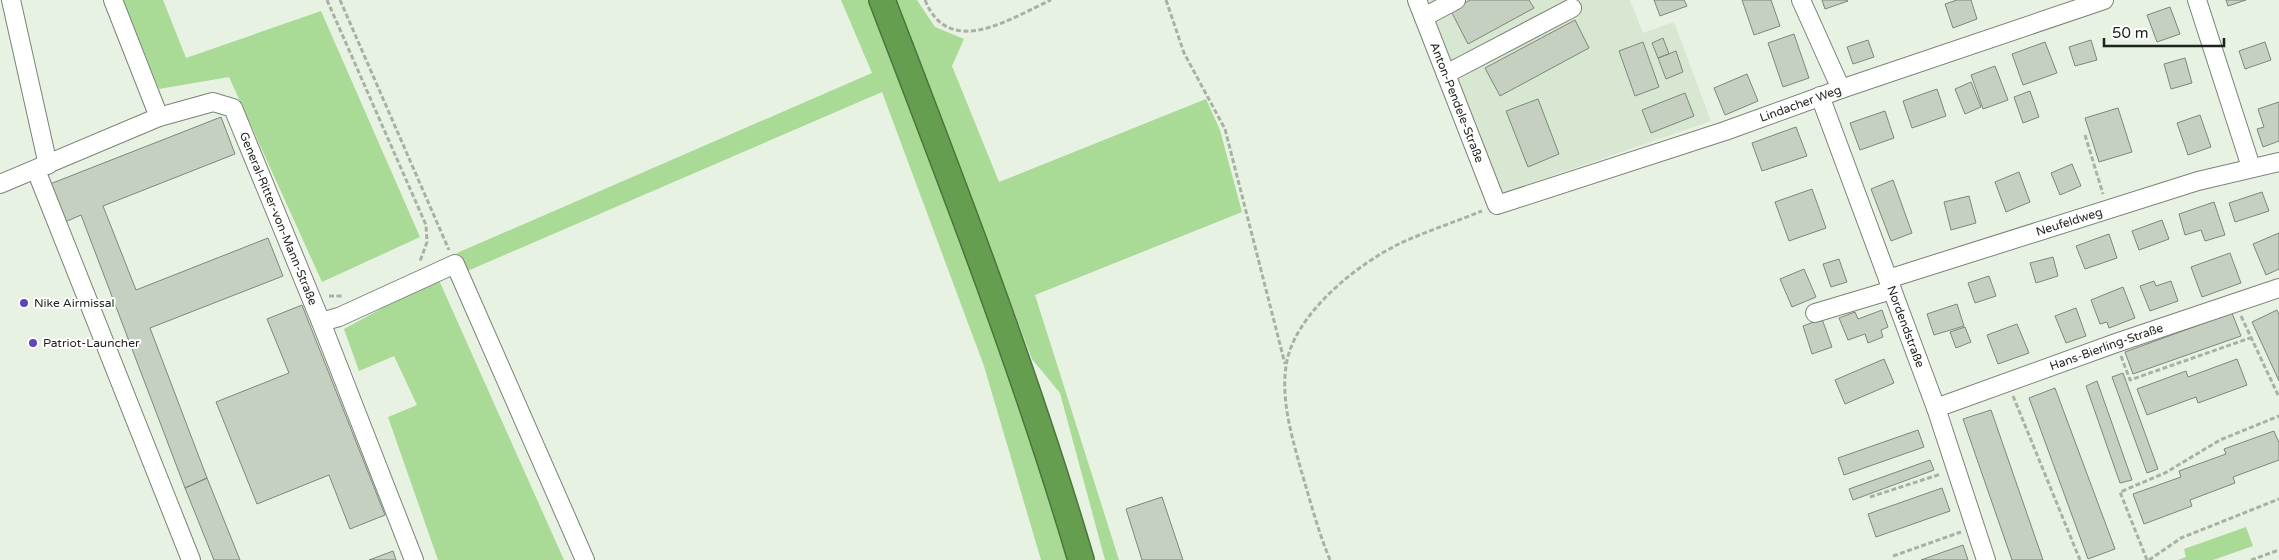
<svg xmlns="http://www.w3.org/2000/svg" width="2279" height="560" font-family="'Varela Round',sans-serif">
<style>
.built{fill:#d7e7d2}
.green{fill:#a9da96}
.building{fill:#c5d0c1;stroke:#7e887a}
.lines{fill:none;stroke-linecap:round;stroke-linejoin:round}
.minor-casing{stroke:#7a8476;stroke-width:20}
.highway-casing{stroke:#4d733e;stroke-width:28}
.path{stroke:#a8b1a5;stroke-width:3;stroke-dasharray:5 2.5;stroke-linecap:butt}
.minor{stroke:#fff;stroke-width:18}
.highway{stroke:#669e50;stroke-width:25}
.poi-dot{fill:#5e45be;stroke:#fff;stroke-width:2}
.labels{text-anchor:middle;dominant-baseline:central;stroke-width:4;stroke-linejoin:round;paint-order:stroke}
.street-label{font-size:12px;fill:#1f231d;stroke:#fff}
.poi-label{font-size:12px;fill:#1f231d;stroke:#fff;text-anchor:start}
</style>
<rect width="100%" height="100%" fill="#e7f2e3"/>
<!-- built -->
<path class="built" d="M1425,0H1630L1643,33L1674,22L1711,121L1500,194Z"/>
<!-- green -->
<path class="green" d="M123,0H163L186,58L321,11L420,237L322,282L229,77L159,89Z
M841,0H871L1011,370L1071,560H1041L984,366L882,92L465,272L457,253L872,73Z
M896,0H917L935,27L964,39L952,66L999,182L1206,99L1220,130L1242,212L1035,295L1119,560H1105L1060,393L1032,359Z
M438,278L564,560H438L388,417L417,405L394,356L359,371L344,329Z
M2246,527L2253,546L2213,560H2178L2186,557L2184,549Z"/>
<!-- building -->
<path class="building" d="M1470,0H1529L1534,8L1468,44L1451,11Z
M1654,0H1684L1687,6L1660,16Z
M1742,0H1771L1780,26L1754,35Z
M1822,0H1847L1848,1L1825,9Z
M1957,0H1971L1977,19L1953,28L1945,4Z
M2226,0H2246L2228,6Z
M2170,7L2180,34L2157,42L2147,15Z
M1575,20L1589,48L1500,96L1485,68Z
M1794,34L1809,78L1783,87L1768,43Z
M1663,38L1669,54L1658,58L1652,43Z
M1868,40L1874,57L1853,64L1847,47Z
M2091,40L2097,60L2075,66L2069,47Z
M1643,42L1659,87L1635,96L1619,51Z
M2045,42L2057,73L2023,85L2012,54Z
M2265,42L2271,60L2245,69L2239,51Z
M1676,51L1683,72L1666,79L1658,58Z
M2185,58L2192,83L2171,89L2164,64Z
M1995,66L2008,100L1983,109L1971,75Z
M1747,74L1758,101L1725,115L1714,88Z
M1971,82L1981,107L1965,114L1955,89Z
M1937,89L1946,116L1912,128L1903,101Z
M2030,91L2039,117L2023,123L2014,97Z
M1685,93L1694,116L1651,133L1642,110Z
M1538,99L1559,154L1528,167L1506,111Z
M2279,102V141L2263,147L2257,129L2264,127L2258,109Z
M2118,108L2132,152L2099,162L2085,118Z
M1885,111L1894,138L1860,150L1850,123Z
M2200,115L2211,147L2188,155L2177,123Z
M221,117L235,154L103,206L136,290L268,238L283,276L150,328L207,478L185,488L81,215L65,222L50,184Z
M1796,127L1807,156L1762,171L1752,143Z
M2072,164L2081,186L2060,195L2051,173Z
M2019,172L2030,202L2006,212L1995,182Z
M1893,180L1912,233L1891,241L1871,189Z
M1812,189L1826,228L1789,241L1775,202Z
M2262,192L2269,211L2235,222L2229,203Z
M1969,196L1976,223L1951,230L1944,202Z
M2214,202L2225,235L2205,241L2201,230L2185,235L2179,214Z
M2162,220L2169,239L2139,250L2132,231Z
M2279,233V269L2266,275L2253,244Z
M2109,234L2117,258L2085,269L2076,246Z
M2230,253L2241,283L2202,297L2191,267Z
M2053,257L2058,276L2036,283L2030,263Z
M1839,259L1847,282L1831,287L1823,264Z
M1804,269L1816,297L1792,307L1780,279Z
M1989,276L1996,296L1975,303L1968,283Z
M2154,281L2156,286L2171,281L2178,301L2150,311L2140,286Z
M2123,287L2135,318L2109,328L2107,322L2100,324L2091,300Z
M1957,304L1964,326L1934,335L1927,314Z
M302,305L385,515L350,529L329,475L257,504L216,402L289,373L267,319Z
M2076,308L2086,336L2066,343L2055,316Z
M1882,310L1888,327L1881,330L1883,337L1868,343L1865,334L1848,340L1839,318L1855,312L1858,319Z
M2277,310L2279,315V381L2252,322Z
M2232,313L2241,336L2133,374L2125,352Z
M1822,319L1832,347L1812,354L1803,326Z
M2017,324L2029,353L1998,364L1987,335Z
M1965,327L1971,342L1956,348L1950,332Z
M1884,359L1894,383L1845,404L1835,380Z
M2237,359L2247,385L2198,403L2196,397L2147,415L2137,389L2186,371L2188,377Z
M2123,373L2158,469L2147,473L2112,377Z
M2097,381L2132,480L2120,483L2086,386Z
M2055,388L2115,549L2088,559L2029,398Z
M1991,410L2043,560H2012L1963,419Z
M1918,430L1924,447L1844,475L1838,458Z
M2274,431L2279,443V460L2233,477L2235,483L2190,500L2192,506L2144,524L2133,494L2181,477L2179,471L2226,454L2224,449Z
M1930,460L1934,470L1853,500L1849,489Z
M207,478L240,560H214L185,488Z
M1942,488L1950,511L1876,537L1868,514Z
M1162,497L1183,560H1142L1126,509Z
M1963,545L1968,560H1921Z
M393,551L396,560H369Z"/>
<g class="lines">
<defs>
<g id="minor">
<path d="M11,0L48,165"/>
<path d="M113,0L159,117"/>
<path id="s1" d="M1417,0L1497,205L1725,131L1841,89L2104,0"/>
<path d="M1801,0L1841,89"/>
<path d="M2197,0L2251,167"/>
<path d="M1424,17L1456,0"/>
<path d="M1446,74L1572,8"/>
<path id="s2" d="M1820,96L1936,408L1986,560"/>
<path d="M36,170L191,560"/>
<path id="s3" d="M0,184L159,117L213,102L233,108L321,322L414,560"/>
<path id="s4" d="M1888,279L2198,181L2279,162"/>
<path d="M1815,313L1892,290"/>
<path d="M321,322L339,317L455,264L585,560"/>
<path id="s5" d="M1936,408L2116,343L2279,288"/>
</g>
<path id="highway" d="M882,0C953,185 1025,370 1081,560"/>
</defs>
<!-- minor casing -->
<use href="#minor" class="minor-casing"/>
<!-- highway casing -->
<use href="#highway" class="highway-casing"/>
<!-- path -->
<path class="path" d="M327,0L426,225L427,242L420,261
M340,0L449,250
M925,0C949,60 1011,18 1051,0
M1166,0L1184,53L1225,129L1285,364
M2085,135L2103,194
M329,296H342
M2241,316L2279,397
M2121,356L2130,380L2250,338
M2013,396L2080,560
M1870,497L1941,474
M1893,556L1961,532
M1330,560C1318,531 1310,500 1301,470C1292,437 1281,401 1286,366C1293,315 1357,264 1401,243C1427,231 1455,222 1482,211
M2147,560L2120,492L2165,473L2220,440L2279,416
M2149,560L2181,538L2279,499
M2251,560L2279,550"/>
<!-- minor -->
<use href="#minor" class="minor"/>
<!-- highway -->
<use href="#highway" class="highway"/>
</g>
<!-- markers -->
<g class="poi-dot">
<circle cx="24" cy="303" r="5"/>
<circle cx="33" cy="343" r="5"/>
</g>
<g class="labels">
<!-- street labels -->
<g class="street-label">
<text stroke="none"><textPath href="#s1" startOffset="110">Anton-Pendele-Straße</textPath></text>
<text stroke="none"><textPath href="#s1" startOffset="540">Lindacher Weg</textPath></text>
<text stroke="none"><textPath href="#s3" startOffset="369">General-Ritter-von-Mann-Straße</textPath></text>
<text stroke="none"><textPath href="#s4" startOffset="190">Neufeldweg</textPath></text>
<text stroke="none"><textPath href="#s2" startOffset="246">Nordendstraße</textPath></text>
<text stroke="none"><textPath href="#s5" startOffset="181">Hans-Bierling-Straße</textPath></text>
</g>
<!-- poi labels -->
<g class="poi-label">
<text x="34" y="303">Nike Airmissal</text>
<text x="43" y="343">Patriot-Launcher</text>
</g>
</g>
<!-- scale -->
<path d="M2104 38v8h120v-8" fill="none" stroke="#1f231d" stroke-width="2.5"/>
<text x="2112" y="38" font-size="15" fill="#1f231d" stroke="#ffffff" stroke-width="4" paint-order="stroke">50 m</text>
</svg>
